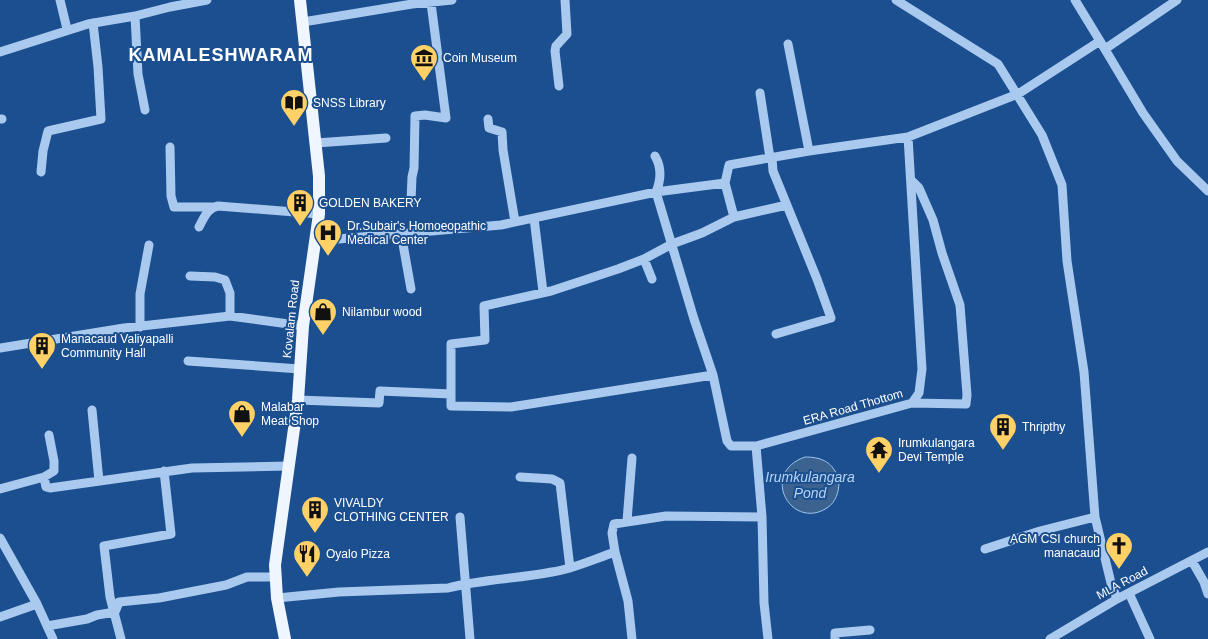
<svg xmlns="http://www.w3.org/2000/svg" width="1208" height="639" font-family="Helvetica,sans-serif">
<style>
.water{fill:#3c6290;stroke:#9cc4f0}
.lines{fill:none;stroke-linecap:round;stroke-linejoin:round}
.minor{stroke:#a9c9ee;stroke-width:9}
.major{stroke:#f0f6ff;stroke-width:12}
.labels{text-anchor:middle;dominant-baseline:central;stroke-width:4;stroke-linejoin:round;paint-order:stroke}
.poi-label{font-size:12px;fill:#fff;stroke:#1b4f8f;text-anchor:start}
.street-label{font-size:12px;fill:#fff;stroke:#1b4f8f}
.water-label{font-size:14px;font-style:italic;fill:#b5d3f5;stroke:#1b4f8f}
.district-label{font-size:18px;font-weight:bold;letter-spacing:1px;fill:#fff;stroke:#1b4f8f}
</style>
<rect width="100%" height="100%" fill="#1b4f8f"/>
<!-- water -->
<path class="water" d="M805,457C820,457 831,461 837,475H842L843,479L839,481C839,492 836,502 827,508C791,531 759,473 805,457Z"/>
<g class="lines">
<!-- minor -->
<path class="minor" d="M60,0L67,29
M896,0L998,64L1042,135L1062,185L1067,261L1084,372L1095,517L1111,583L1117,599
M135,16L138,74L145,110
M303,22L412,4L452,0
M1100,41L1143,113L1177,161L1208,191
M788,44L809,151
M1105,49L1177,0
M0,52L88,24L135,16L170,7L207,0
M559,86L555,51L556,46L567,34L565,0
M760,93L770,158
M0,119H2
M488,119L489,128L502,132L503,150L515,222
M316,143L386,138
M170,147L171,196L174,207H212
M655,156C662,168 661,180 656,192L694,319L713,375L727,441L731,446H756
M772,158L773,171L817,279L831,318L776,334
M41,172L43,151L48,131L101,119L98,67L93,23
M911,180L919,188L933,220L942,253L960,305L967,395L966,404L912,403
M411,201L412,177L414,168L415,116L425,115L446,118L431,3
M734,217L787,205
M534,218L543,292
M199,227C204,218 207,208 218,206L319,214
M401,233L411,289
M315,241L501,225L656,192L725,183
M644,259L652,279
M190,276L215,277L225,280L230,293V316
M140,327V294L149,245
M0,348L124,328L230,316L303,326
M188,361L300,369
M713,375L511,407L451,406V344L485,340L484,306L551,291L618,269L644,259L672,244L702,233L734,217L725,183L729,165L809,151L908,137L1018,94L1100,41L1075,0
M298,400L379,403L380,391L451,394
M92,410L99,481
M44,477L46,487L50,488L192,468L288,466
M520,477L552,479L560,483L570,568
M0,489L44,477L54,471V461L49,435
M460,517L470,639
M627,521L632,458
M0,538L37,604L53,639
M985,549L1040,531L1095,517
M615,552L628,601L632,639
M1192,561L1204,582L1208,594
M1129,593L1150,639
M277,598L339,592L448,588C482,579 517,579 552,572C574,569 594,559 615,552L612,533L614,524L666,516L762,517
M0,617L37,604
M47,626L87,619L97,615L115,612L119,602L159,598L226,585L247,577H275
M121,639L110,597L104,546L171,534L164,471
M768,639L764,603L762,517L756,446L912,403L919,393L922,369L908,137
M835,639V633L870,630
M1050,639L1117,599L1208,552"/>
<!-- major -->
<path class="major" d="M285,639L277,598L275,565L298,400L303,326L319,214V176L300,0"/>
</g>
<!-- icons -->
<defs>
<symbol id="museum-pin" viewBox="-11 -11 22 30"><path d="M0 17L-7.5 6A9.5 9.5 0 1 1 7.5 6Z" fill="#ffd166" stroke="#1b4f8f"/><path d="M0-6L6-3V-2H-6V-3ZM-5-1h2V3h-2ZM-1-1h2V3h-2ZM3-1h2V3H3ZM-6 4H6V6H-6Z" fill="#111"/></symbol>
<symbol id="library-pin" viewBox="-11 -11 22 30"><path d="M0 17L-7.5 6A9.5 9.5 0 1 1 7.5 6Z" fill="#ffd166" stroke="#1b4f8f"/><path d="M-6-4Q-3-5.5-.7-3.5V5Q-3 3-6 4ZM6-4Q3-5.5 .7-3.5V5Q3 3 6 4Z" fill="#111"/></symbol>
<symbol id="building-pin" viewBox="-11 -11 22 30"><path d="M0 17L-7.5 6A9.5 9.5 0 1 1 7.5 6Z" fill="#ffd166" stroke="#1b4f8f"/><path d="M-4-6H4V6H1V3H-1V6H-4ZM-2.5-4.3h1.7v1.8h-1.7ZM.8-4.3h1.7v1.8H.8ZM-2.5-1h1.7V.8h-1.7ZM.8-1h1.7V.8H.8Z" fill="#111"/></symbol>
<symbol id="hospital-pin" viewBox="-11 -11 22 30"><path d="M0 17L-7.5 6A9.5 9.5 0 1 1 7.5 6Z" fill="#ffd166" stroke="#1b4f8f"/><path d="M-5-5h3v3.5h4V-5h3V5h-3V1.5h-4V5h-3Z" fill="#111"/></symbol>
<symbol id="shop-pin" viewBox="-11 -11 22 30"><path d="M0 17L-7.5 6A9.5 9.5 0 1 1 7.5 6Z" fill="#ffd166" stroke="#1b4f8f"/><path d="M-5-2.5h2.3a2.7 3.5 0 0 1 5.4 0H5L5.5 6h-11ZM-1.5-2.5h3a1.5 2.3 0 0 0-3 0Z" fill="#111"/></symbol>
<symbol id="temple-pin" viewBox="-11 -11 22 30"><path d="M0 17L-7.5 6A9.5 9.5 0 1 1 7.5 6Z" fill="#ffd166" stroke="#1b4f8f"/><path d="M0-6L5-2H3V0L6.5 2.5H4V6H1.5V3h-3V6H-4V2.5H-6.5L-3 0V-2H-5Z" fill="#111"/></symbol>
<symbol id="church-pin" viewBox="-11 -11 22 30"><path d="M0 17L-7.5 6A9.5 9.5 0 1 1 7.5 6Z" fill="#ffd166" stroke="#1b4f8f"/><path d="M-1.2-6h2.4v3.5h3.3v2.4h-3.3V6h-2.4V-.1h-3.3v-2.4h3.3Z" fill="#111"/></symbol>
<symbol id="restaurant-pin" viewBox="-11 -11 22 30"><path d="M0 17L-7.5 6A9.5 9.5 0 1 1 7.5 6Z" fill="#ffd166" stroke="#1b4f8f"/><path d="M-5-6h1v4h1v-4h1v4h1v-4h1v5L-1.5 .5V6h-2V.5L-5-1ZM5-6V6H3V1.5H1.5Q1.5-4 5-6Z" fill="#111"/></symbol>
</defs>
<g fill-rule="evenodd">
<use href="#museum-pin" x="408" y="42" width="32" height="43"/>
<use href="#library-pin" x="278" y="87" width="32" height="43"/>
<use href="#building-pin" x="284" y="187" width="32" height="43"/>
<use href="#hospital-pin" x="312" y="217" width="32" height="43"/>
<use href="#shop-pin" x="307" y="296" width="32" height="43"/>
<use href="#building-pin" x="26" y="330" width="32" height="43"/>
<use href="#shop-pin" x="226" y="398" width="32" height="43"/>
<use href="#building-pin" x="987" y="411" width="32" height="43"/>
<use href="#temple-pin" x="863" y="434" width="32" height="43"/>
<use href="#building-pin" x="299" y="494" width="32" height="43"/>
<use href="#church-pin" x="1103" y="530" width="32" height="43"/>
<use href="#restaurant-pin" x="291" y="538" width="32" height="43"/>
</g>
<g class="labels">
<!-- poi labels -->
<g class="poi-label">
<text x="443" y="58">Coin Museum</text>
<text x="313" y="103">SNSS Library</text>
<text x="319" y="203">GOLDEN BAKERY</text>
<text x="347" y="226">Dr.Subair's Homoeopathic<tspan x="347" dy="14">Medical Center</tspan></text>
<text x="342" y="312">Nilambur wood</text>
<text x="61" y="339">Manacaud Valiyapalli<tspan x="61" dy="14">Community Hall</tspan></text>
<text x="261" y="407">Malabar<tspan x="261" dy="14">Meat Shop</tspan></text>
<text x="1022" y="427">Thripthy</text>
<text x="898" y="443">Irumkulangara<tspan x="898" dy="14">Devi Temple</tspan></text>
<text x="334" y="503">VIVALDY<tspan x="334" dy="14">CLOTHING CENTER</tspan></text>
<text x="1100" y="539" text-anchor="end">AGM CSI church<tspan x="1100" dy="14">manacaud</tspan></text>
<text x="326" y="554">Oyalo Pizza</text>
</g>
<!-- street labels -->
<g class="street-label">
<text transform="translate(291 319) rotate(-84)">Kovalam Road</text>
<text transform="translate(853 407) rotate(-16)">ERA Road Thottom</text>
<text transform="translate(1122 583) rotate(-28)">MLA Road</text>
</g>
<!-- water labels -->
<g class="water-label">
<text x="810" y="477">Irumkulangara<tspan x="810" dy="16">Pond</tspan></text>
</g>
<!-- district labels -->
<g class="district-label">
<text x="221" y="55">KAMALESHWARAM</text>
</g>
</g>
</svg>
